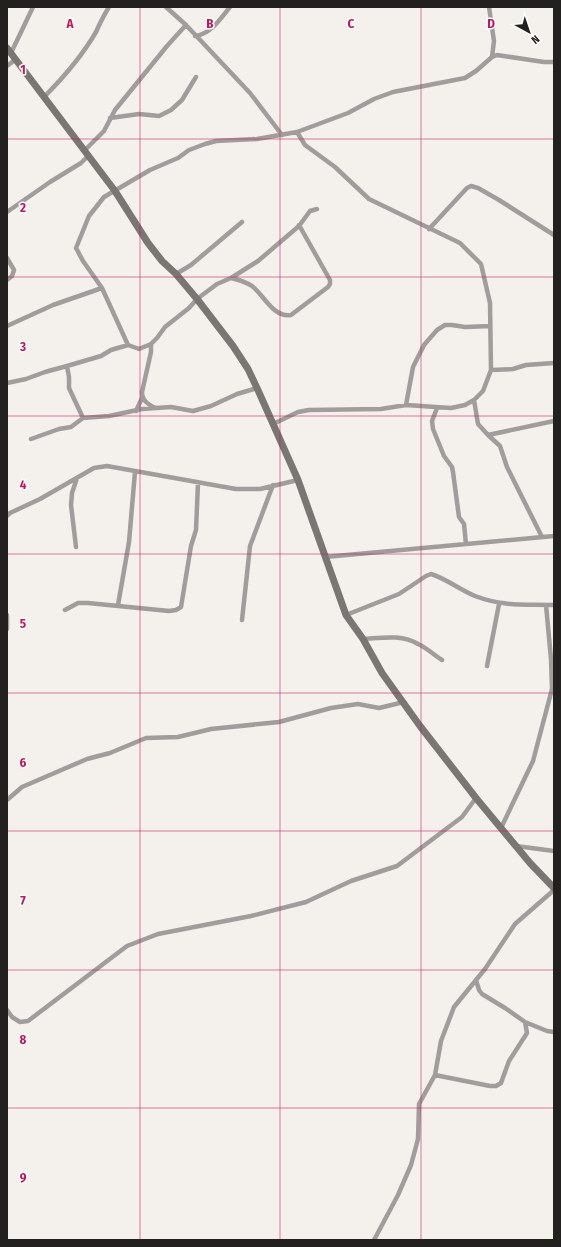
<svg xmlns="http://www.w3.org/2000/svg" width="561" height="1247" font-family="'Fira Sans Condensed',sans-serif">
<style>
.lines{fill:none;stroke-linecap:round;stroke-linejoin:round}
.street{stroke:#a09d9c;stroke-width:4.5}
.secondary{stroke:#797674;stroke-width:7}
.grid{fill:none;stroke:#c2185b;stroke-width:1;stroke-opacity:0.55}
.grid-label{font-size:13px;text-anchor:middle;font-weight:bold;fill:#c2185b;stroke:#fffefd;stroke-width:3;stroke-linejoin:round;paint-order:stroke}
</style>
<rect width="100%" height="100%" fill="#f4f0ec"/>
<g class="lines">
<!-- street -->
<path class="street" d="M166,7L186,25L250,93L282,135
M489,7L494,41L492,57
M195,36C211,34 220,19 230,7
M11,53L33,7
M7,66L16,59
M44,97C64,77 82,56 96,32C100,23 104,15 109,7
M110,118L139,114L159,116L171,110L182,100L196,77
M84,151L104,131L115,110L167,46L186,25
M7,212L50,182L81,163L88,156
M429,229L467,188L471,186L478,188L499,200L554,235
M7,258L14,270L12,276L7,280
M176,274L191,265L242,222
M231,278C239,280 245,281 252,286C264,295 273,318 291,315L328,287L330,284V280L299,225
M7,326L53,305L102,288
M151,344V352L142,392C142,401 148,404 155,408
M128,345L102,288L83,261L76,248L89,216L104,197L150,170L178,158L189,150L205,144L216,141L257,139L297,132L348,113L374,99L393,92L465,78L476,71L492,57L497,55L544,62H554
M67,366L101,356L111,350L128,345L139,349L151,344L157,338L165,327L189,308L197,299L217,284L231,278L258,261L299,226L310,211L317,209
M491,370L513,369L526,365L554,363
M7,383L26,379L45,372L67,366L69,377V388L83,418L109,416L142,409L171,407L193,411L211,406L237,394L257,388
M474,400L478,424L488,435L500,446L507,467L542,537
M406,405L413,367L424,345L437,330L445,325H452L465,327L490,326
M437,408L432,421L433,429L444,456L452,467L453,472L459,517L464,524L466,544
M136,411L142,398
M273,424L298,412L309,410L381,409L406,405L451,408L465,405L474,400L483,391L491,370L490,303L481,264L460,243L369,199L335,167L305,145L297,132
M488,435L554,421
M31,439L59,429L71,427L83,418
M7,516L10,513L40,499L94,468L107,466L236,489H260L298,480
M76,547L71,505L72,493L77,478
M325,557L554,536
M118,605L129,542L135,472
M65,610L78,603H88L169,611L176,610L181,607L191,546L196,530L198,483
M7,615V629
M346,615L399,594L426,576L431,574C447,579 460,590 475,596C504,607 525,604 554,605
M242,620L250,546L273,485
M363,639C381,638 402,634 418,644C427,648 434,655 442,660
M487,666L499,604
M7,800L22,787L87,759L110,753L146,738L178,737L211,729L279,722L331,708L358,704L379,708L404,702
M501,828L533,761L552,689L551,659L546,605
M516,846L554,851
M476,980L479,990L482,994L505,1008L525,1022L547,1031L554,1032
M7,1010L12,1017L20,1022L28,1021L127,946L158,934L251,916L306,902L351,881L397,866L462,817L476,798
M435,1075L490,1086H496L501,1083L509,1061L527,1033L525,1022
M374,1240L398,1195L411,1165L418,1139L419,1104L435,1075L441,1041L454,1007L485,969L515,924L554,890"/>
<!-- secondary -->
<path class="secondary" d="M7,48L115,191L148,243L162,261L176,274L197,299L233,346L248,369L257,388L298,480L346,615L363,639L382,673L420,726L476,798L530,863L554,888"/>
</g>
<!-- grid -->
<path class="grid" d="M140,7V1240M280,7V1240M421,7V1240M7,139H554M7,277H554M7,416H554M7,554H554M7,693H554M7,831H554M7,970H554M7,1108H554"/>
<g class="grid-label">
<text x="70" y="28">A</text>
<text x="210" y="28">B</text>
<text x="351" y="28">C</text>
<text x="491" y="28">D</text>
<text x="23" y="74">1</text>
<text x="23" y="212">2</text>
<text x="23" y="351">3</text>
<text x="23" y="489">4</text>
<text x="23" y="628">5</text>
<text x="23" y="767">6</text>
<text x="23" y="905">7</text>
<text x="23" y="1044">8</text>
<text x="23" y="1182">9</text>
</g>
<!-- border -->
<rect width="561" height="1247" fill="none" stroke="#222120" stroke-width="16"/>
<!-- north arrow -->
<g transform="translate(529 32) rotate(140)" stroke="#fffefd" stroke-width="3" paint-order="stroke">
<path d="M0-3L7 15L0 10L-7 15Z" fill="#222120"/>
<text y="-6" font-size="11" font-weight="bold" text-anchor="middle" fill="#222120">N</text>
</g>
</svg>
